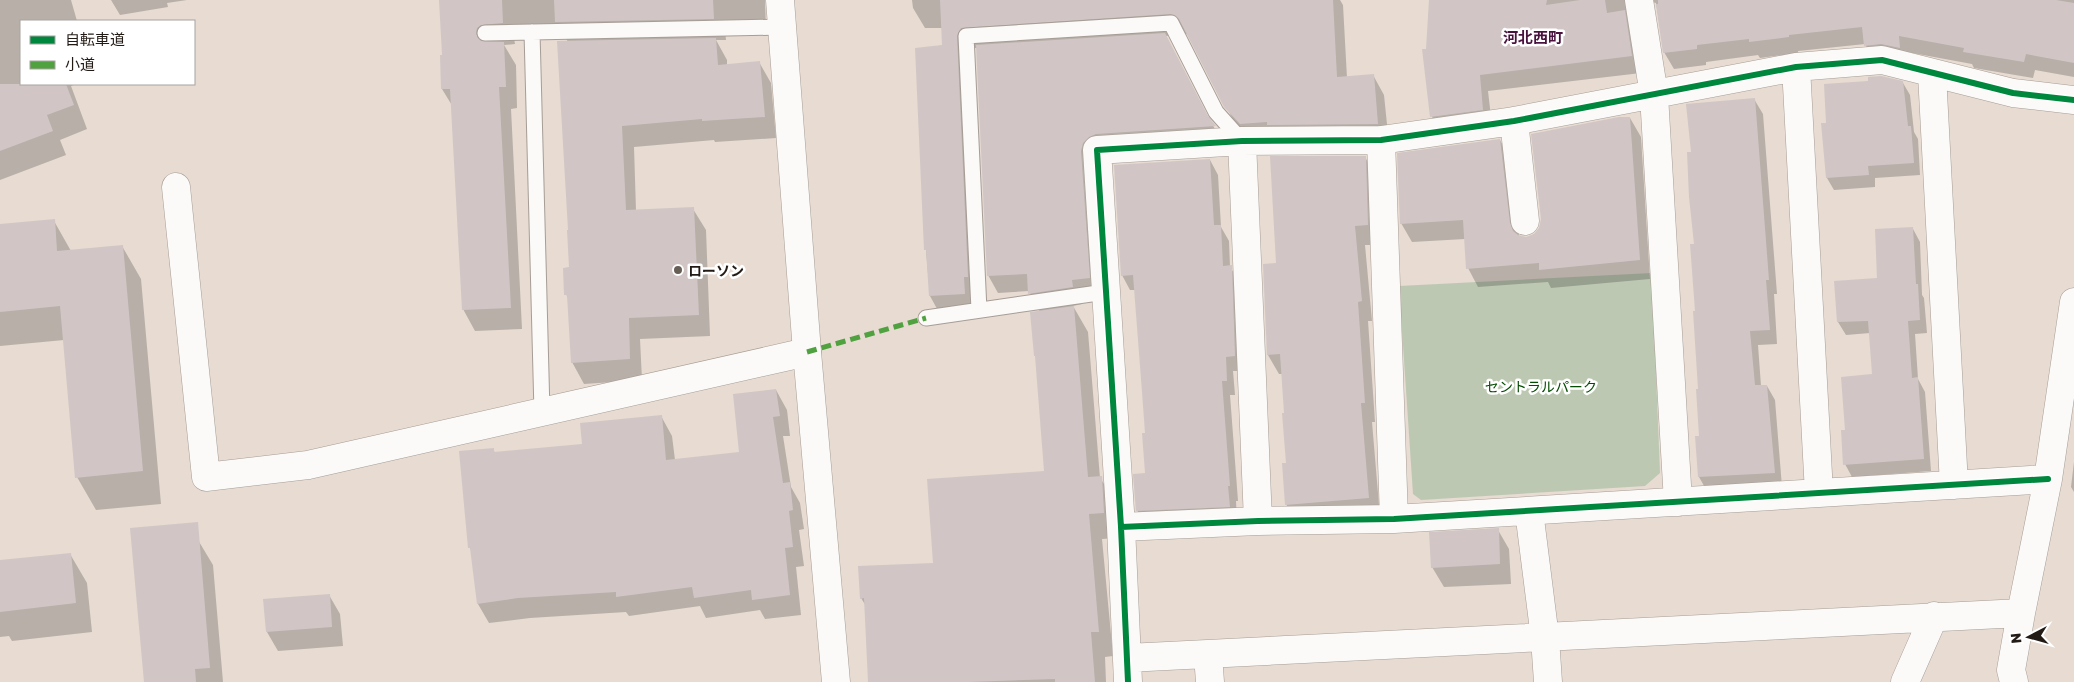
<svg xmlns="http://www.w3.org/2000/svg" width="2074" height="682" font-family="'Golos Text','Noto Sans JP',sans-serif">
<style>
.green{fill:#bdc8b2}
.shadow{fill:#0003}
.building{fill:#d1c6c5}
.lines{fill:none;stroke-linecap:round;stroke-linejoin:round}
.service-casing{stroke:#a69d96;stroke-width:17}
.minor-casing{stroke:#a69d96;stroke-width:29}
.tertiary-casing{stroke:#a69d96;stroke-width:29}
.service{stroke:#fbfaf8;stroke-width:15}
.minor{stroke:#fbfaf8;stroke-width:28}
.tertiary{stroke:#fbfaf8;stroke-width:28}
.quiet{stroke:#50a13f;stroke-width:5;stroke-dasharray:10 5;stroke-linecap:butt}
.cycleway-casing{stroke:#fff;stroke-width:9}
.cycleway{stroke:#00873e;stroke-width:6}
.poi-dot{fill:#675e56;stroke:#fff;stroke-width:2}
.labels{text-anchor:middle;dominant-baseline:central;stroke-width:5;stroke-linejoin:round;paint-order:stroke}
.poi-label{font-size:14px;font-weight:bold;fill:#221a14;stroke:#fff;text-anchor:start}
.park-label{font-size:14px;fill:#044c02;stroke:#fff}
.neighbourhood-label{font-size:15px;font-weight:bold;fill:#4a133f;stroke:#fff}
</style>
<rect width="100%" height="100%" fill="#e7dbd2"/>
<!-- green -->
<path class="green" d="M1652,273L1660,473L1645,486L1421,500L1413,494L1399,286Z"/>
<!-- shadow -->
<path class="shadow" d="M0,0H71L77,21H21V84H76L71,86L87,129L60,140L66,155L0,180Z
M111,0H187L167,3L168,7L120,15Z
M441,0H765L766,30H725L726,40H716L727,60V65L759,62L771,83L776,138L715,142L714,140L634,147L636,211L693,209L706,230L710,336L640,339L642,380L584,384L572,362L568,298L566,294L570,269L568,42L564,35L514,38L515,44L504,45L516,65L517,108L511,109L522,329L475,331L463,309L453,107L442,89L444,56Z
M912,0H1340L1343,5L1347,78L1373,75L1384,95L1389,144L1280,145L1237,127L1188,34L1166,36L1210,121L1224,143L1106,151L1099,295L1081,297L1082,304L1073,306L1088,332L1100,478L1116,502L1118,538L1102,539L1113,656L1105,657L1106,682H869L866,606L861,598L934,564L1045,472L1040,312L1029,291L998,293L988,275L977,48H973L976,314L941,316L930,296L926,250L944,46L943,28H925L913,8Z
M1429,0H2074V77L2035,70L2033,78L1974,68L1972,64L1907,52L1908,64L1875,62L1865,44L1798,51V53L1760,58L1758,55L1706,62V65L1674,69L1664,52L1656,3L1647,1L1641,73L1488,91L1492,126L1441,133L1432,117Z
M1869,82L1903,83L1910,95L1914,132L1918,139L1920,175L1875,178V187L1834,190L1827,178L1822,125L1828,124Z
M1754,99L1763,114L1777,294H1774L1777,344L1758,345L1761,386H1767L1775,400L1782,487L1707,491L1699,477L1700,437L1692,153Z
M1630,118L1641,137L1650,279L1551,288L1548,282L1478,287L1468,268L1465,239L1412,242L1401,223L1500,140L1510,159L1519,236L1527,238L1535,234Z
M1365,157L1376,177L1379,245H1365L1372,321H1368L1375,422H1372L1380,517L1297,524L1286,504L1287,464L1283,374H1279L1268,355L1278,264Z
M1210,160L1218,175L1221,227L1229,241L1230,267L1239,281L1243,371H1233L1235,395H1230L1238,501H1236L1237,521L1145,525L1137,510L1146,475V434L1136,290H1130L1122,275Z
M54,221L71,251L122,246L141,279L161,504L96,510L77,477L64,340L0,346V225Z
M1913,229L1920,242L1922,295L1924,298L1927,333L1915,334L1918,379L1925,392L1931,471L1852,477L1845,464L1846,431L1873,375L1870,333L1846,335L1838,322L1835,282L1879,279Z
M776,390L787,410L790,436H783L791,487L800,503L804,529L799,530L804,566L796,567L801,615L765,619L760,610L706,618L700,606L629,616L626,612L530,618L489,623L478,604L472,552L470,548L461,453L493,449L495,453L584,446L661,416L672,436L675,460L740,453Z
M2074,462V492L2071,487Z
M1498,530L1509,549L1511,584L1444,587L1432,567Z
M198,540L213,565L223,682H145Z
M70,554L87,583L92,632L12,641L9,636L0,637V561Z
M329,595L340,614L343,646L278,651L267,632L264,600Z"/>
<!-- building -->
<path class="building" d="M439,0H502L503,23L481,25L477,28L476,34L481,41L504,42L506,87H499L511,308L462,310L450,89H441L440,55H442Z
M554,0H713L714,19L555,22Z
M940,0H1333L1337,77L1374,74L1378,124L1267,125V122L1240,124L1224,107L1179,19L1171,14L961,28L957,36L968,277H964L965,294L929,296L926,250H924L915,48L942,45Z
M1429,0H1547L1546,5L1580,0H1605L1607,13L1625,10L1632,56L1480,75L1483,110L1430,117L1422,49H1426Z
M1658,0H2056L2074,3V63L2026,54L2024,62L1963,52L1964,48L1899,36L1900,48L1881,44L1864,46L1862,27L1789,35V37L1749,42V39L1697,45V49L1663,53L1656,4H1658Z
M1165,33L1208,116L1216,126L1096,134L1089,137L1083,143L1081,151L1090,278L1072,280L1073,287L1028,294L1027,274L987,276L976,45Z
M716,38L718,65L760,61L765,117L702,121V119L622,126L626,210L694,207L699,315L629,318L630,359L571,363L567,295H564L563,268L569,267L567,230H568L557,41Z
M1881,76L1903,81L1908,126H1911L1914,163L1868,166L1869,175L1826,178L1821,123H1826L1824,84L1868,81V77Z
M0,84H66L74,105L47,115L53,131L0,151Z
M1755,98L1769,280H1766L1770,330L1750,331L1755,385H1767L1775,473L1698,477L1695,436H1699L1696,389H1698L1693,311H1695L1690,244H1694L1689,197L1687,152H1691L1686,104Z
M1619,117H1630L1640,260L1539,270V263L1466,269L1463,220L1400,224L1397,153L1500,139L1510,223L1513,231L1518,235L1526,237L1534,234L1539,228L1541,219L1531,134Z
M1270,156H1366L1368,225L1355,226L1362,301L1358,302L1365,403H1361L1369,498L1285,505L1282,463H1286L1282,413H1284L1280,354L1267,355L1263,264L1276,263Z
M1210,159L1214,225H1221L1223,266L1232,265L1235,356L1226,357L1227,381H1222L1230,486H1228L1230,507L1136,511L1133,474L1145,473L1142,433H1145L1142,392L1133,275L1121,276L1114,165Z
M55,219L57,251L123,245L143,471L75,478L60,306L0,312V224Z
M1913,227L1916,284H1918L1920,320L1908,321L1912,378L1918,377L1924,459L1843,465L1841,430H1845L1841,377L1872,374L1868,321L1837,322L1834,281L1877,278L1875,229Z
M1074,306L1088,477L1102,476L1104,513L1089,514L1099,632H1091L1095,682H1055V679L969,682H868L864,598L860,599L858,566L933,563L927,479L1044,471L1035,356H1034L1030,312Z
M776,389L780,416L773,417L783,483L790,482L793,510L789,511L793,547L785,548L790,595L752,600L751,590L694,598L692,587L616,597V592L518,598L477,604L470,548H468L459,451L494,448V452L582,444L580,423L662,415L666,460L739,452L733,394Z
M198,522L210,668L195,669L196,682H144L130,528Z
M1499,528L1500,564L1431,568L1429,532Z
M71,553L76,603L0,612V560Z
M330,594L332,627L266,632L263,599Z"/>
<g class="lines">
<defs>
<path id="service" d="M532,32L542,412
M485,33L782,27
M979,310L966,36L1171,23L1216,112L1242,141
M926,318L1105,292"/>
<path id="minor" d="M1639,0L1654,95L1678,502
M1796,67L1819,493
M1932,74L1954,485
M1514,121L1525,221
M1381,140L1394,519
M1242,141L1258,521
M176,187L206,477L308,465L807,352
M1529,511L1545,638L1548,682
M1121,527L1258,521L1394,519L2048,479
M1208,655L1210,682
M1127,658L2021,613
M1128,682L1121,527L1097,150L1242,141L1381,140L1514,121L1796,67L1882,60L2013,93L2074,100
M1905,682L1934,616
M2014,682L2011,670L2021,613L2048,479L2074,302"/>
<path id="tertiary" d="M780,0L807,352L836,682"/>
</defs>
<!-- service casing -->
<use href="#service" class="service-casing"/>
<!-- minor casing -->
<use href="#minor" class="minor-casing"/>
<!-- tertiary casing -->
<use href="#tertiary" class="tertiary-casing"/>
<!-- service -->
<use href="#service" class="service"/>
<!-- minor -->
<use href="#minor" class="minor"/>
<!-- tertiary -->
<use href="#tertiary" class="tertiary"/>
<!-- quiet -->
<path class="quiet" d="M807,352L926,318"/>
<defs>
<path id="cycleway" d="M1121,527L1258,521L1394,519L2048,479
M1128,682L1121,527L1097,150L1242,141L1381,140L1514,121L1796,67L1882,60L2013,93L2074,100"/>
</defs>
<!-- cycleway casing -->
<use href="#cycleway" class="cycleway-casing"/>
<!-- cycleway -->
<use href="#cycleway" class="cycleway"/>
</g>
<!-- markers -->
<circle class="poi-dot" cx="678" cy="270" r="5"/>
<g class="labels">
<!-- poi labels -->
<g class="poi-label">
<text x="688" y="270">ローソン</text>
</g>
<!-- park labels -->
<g class="park-label">
<text x="1541" y="386">セントラルパーク</text>
</g>
<!-- neighbourhood labels -->
<g class="neighbourhood-label">
<text x="1533" y="37">河北西町</text>
</g>
</g>
<!-- legend -->
<rect x="20" y="20" width="175" height="65" fill="#ffffff" stroke="#a7a3a1"/>
<rect x="30" y="36" width="25" height="8" fill="#00873e" stroke="#a7a3a1"/>
<text x="65" y="45" font-size="15" fill="#221a14">自転車道</text>
<rect x="30" y="61" width="25" height="8" fill="#50a13f" stroke="#a7a3a1"/>
<text x="65" y="70" font-size="15" fill="#221a14">小道</text>
<!-- north arrow -->
<g transform="translate(2029 637) rotate(264)" stroke="#ffffff" stroke-width="4" paint-order="stroke">
<path d="M0-4L9 19L0 12L-9 19Z" fill="#221a14"/>
<text y="-8" font-size="14" font-weight="bold" text-anchor="middle" fill="#221a14">N</text>
</g>
</svg>
